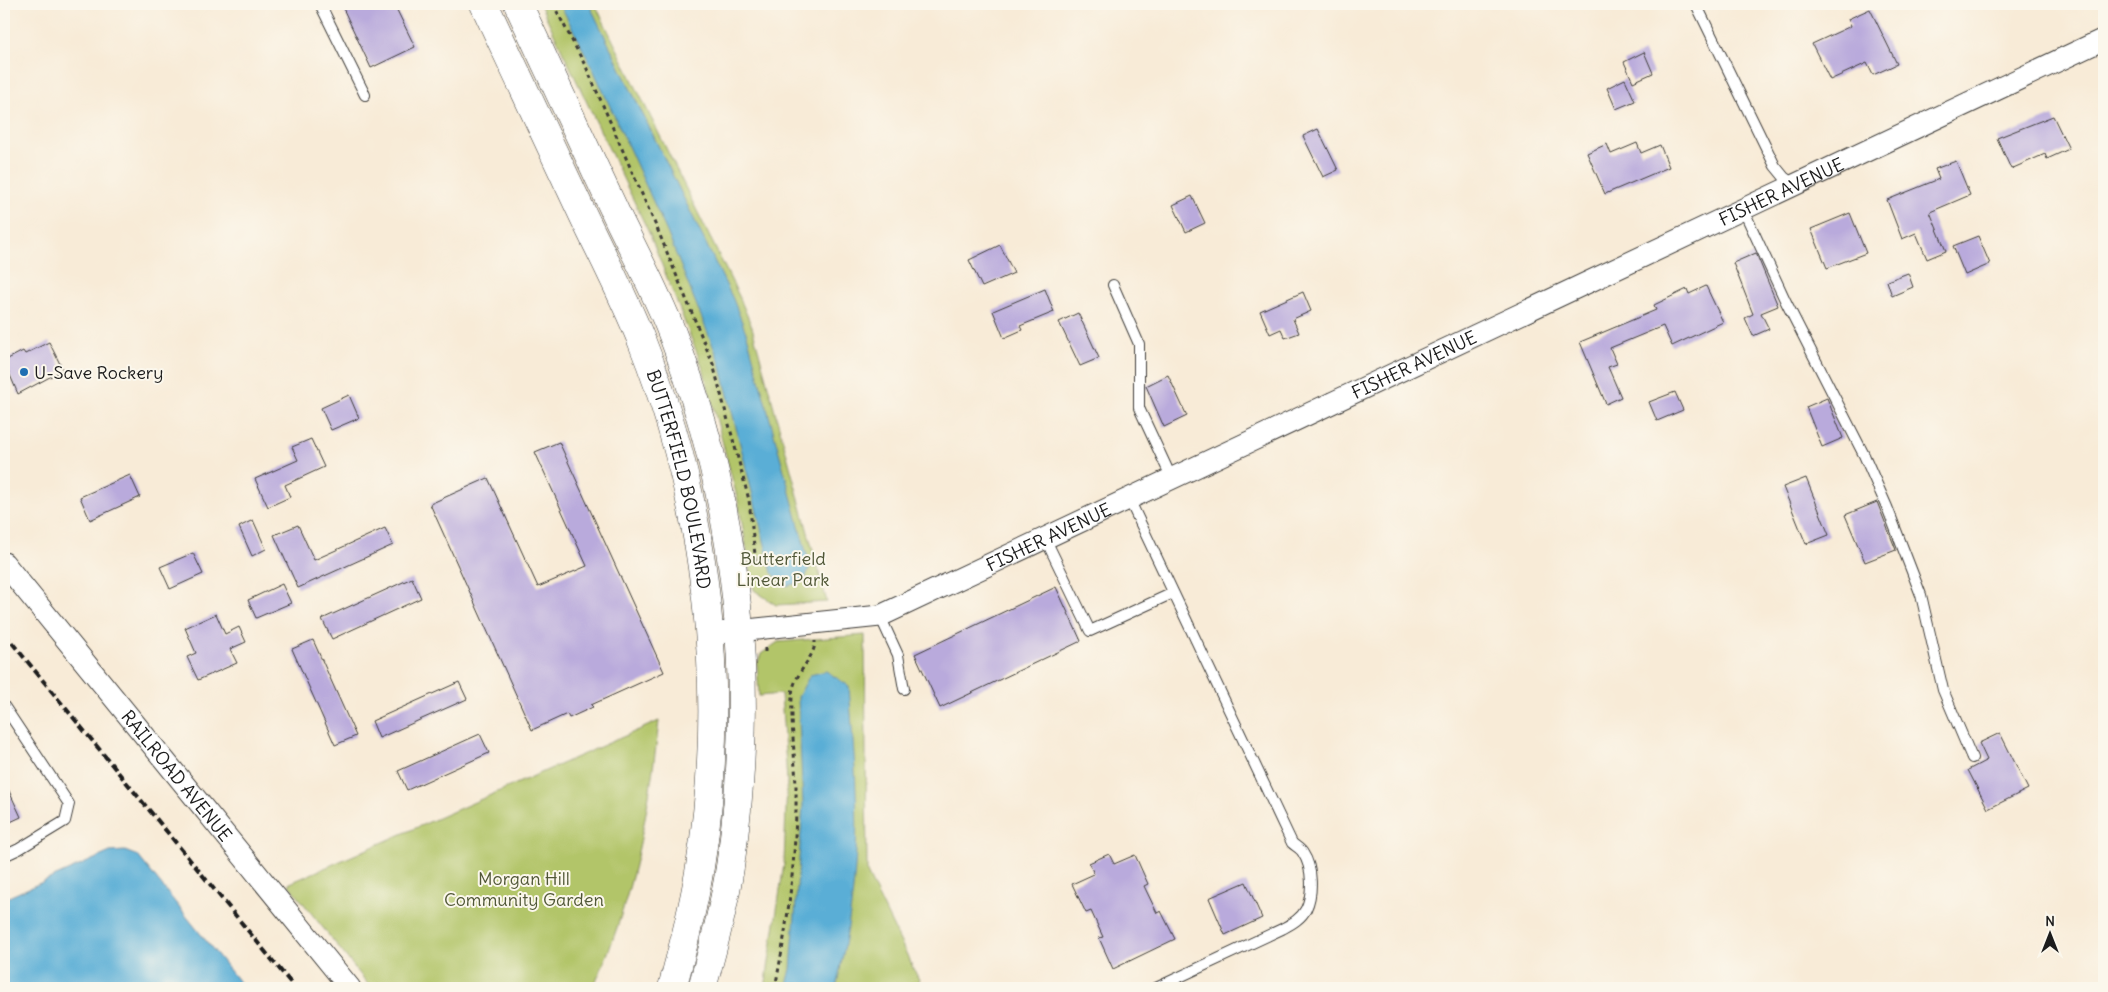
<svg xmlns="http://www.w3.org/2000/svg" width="2108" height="992" font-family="Delius,sans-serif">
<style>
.green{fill:#b2c569;stroke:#677042}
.water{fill:#5aaed6;stroke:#3b6579}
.building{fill:#b9aadc}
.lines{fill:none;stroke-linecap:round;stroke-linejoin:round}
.lane-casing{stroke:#3d3b38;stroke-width:12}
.street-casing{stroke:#3d3b38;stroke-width:23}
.primary-casing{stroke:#3d3b38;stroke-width:29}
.path{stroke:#3d3b38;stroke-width:3;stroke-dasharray:4 4;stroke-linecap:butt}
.lane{stroke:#fff;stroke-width:10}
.street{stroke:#fff;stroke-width:21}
.primary{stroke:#fff;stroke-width:28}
.rail{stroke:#1c1c1c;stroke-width:4;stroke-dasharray:8 4;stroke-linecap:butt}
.poi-dot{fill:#1f6fb2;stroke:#fbf7ec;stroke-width:2}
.labels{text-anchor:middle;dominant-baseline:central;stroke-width:4;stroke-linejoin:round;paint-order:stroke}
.street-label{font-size:18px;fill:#1c1c1c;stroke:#fbf7ec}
.poi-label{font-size:18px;fill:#1c1c1c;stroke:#fbf7ec;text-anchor:start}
.park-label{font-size:18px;fill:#505737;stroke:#fbf7ec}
</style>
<rect width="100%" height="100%" fill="#fbf7ec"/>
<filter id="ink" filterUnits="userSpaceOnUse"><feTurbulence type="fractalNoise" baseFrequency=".02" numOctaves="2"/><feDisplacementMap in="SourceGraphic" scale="10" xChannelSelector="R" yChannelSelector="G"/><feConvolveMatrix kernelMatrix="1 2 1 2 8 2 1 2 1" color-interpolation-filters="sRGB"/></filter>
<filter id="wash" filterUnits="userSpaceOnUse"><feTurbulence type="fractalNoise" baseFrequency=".0096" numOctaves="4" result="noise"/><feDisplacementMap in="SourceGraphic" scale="20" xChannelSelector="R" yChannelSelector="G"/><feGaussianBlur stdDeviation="1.12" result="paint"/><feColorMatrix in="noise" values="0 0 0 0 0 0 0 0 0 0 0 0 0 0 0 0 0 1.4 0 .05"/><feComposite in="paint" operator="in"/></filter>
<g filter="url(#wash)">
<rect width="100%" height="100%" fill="#f8ebd7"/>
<!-- green -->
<path class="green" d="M540,4H595L739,296L752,327L827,602L776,605L754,590L738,501L703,368L650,235Z
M865,635L867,873L923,988H765L784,864L787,781L781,694L759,696L757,665L761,654L778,642Z
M659,721C649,812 632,904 593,988H371L288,884Z"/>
<!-- water -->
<path class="water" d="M560,4H589L733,299L747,335L810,566L804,581L787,586L772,573L720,363L667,232L593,69Z
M826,671L849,686C853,746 860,808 855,868C852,908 845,949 836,988H786L791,969L803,805L798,697L810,675Z
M125,851L138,856L244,988H4V899L110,852Z"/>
<g id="blocks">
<!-- building -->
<path class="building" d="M341,4H394L415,47L371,68Z
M1870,9L1897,64L1873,75L1867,63L1830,80L1812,44L1851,26L1848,19Z
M1644,52L1653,73L1633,82L1624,62Z
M1625,79L1635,101L1616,109L1607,88Z
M2053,116L2069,149L2047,159L2045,154L2011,169L1997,138Z
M1318,129L1338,170L1323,177L1303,136Z
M1637,143L1641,153L1660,145L1669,167L1605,194L1587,153L1607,144L1611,154Z
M1956,161L1970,195L1930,212L1946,251L1927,259L1916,233L1902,239L1887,200L1939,179L1935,169Z
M1192,196L1205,223L1186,232L1173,205Z
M1850,213L1866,253L1827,268L1811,229Z
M1978,236L1990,264L1965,275L1953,246Z
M1000,245L1014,273L982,287L969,260Z
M1756,253L1778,306L1761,313L1769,329L1753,336L1745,318L1753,314L1733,263Z
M1908,273L1913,287L1892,296L1887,281Z
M1706,286L1723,322L1672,346L1663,326L1610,348L1617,364L1608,367L1621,397L1606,404L1580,342L1656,310L1654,305L1687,289L1689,294Z
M1045,289L1054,312L1020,326L1022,330L1004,338L993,311Z
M1303,292L1311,311L1293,319L1299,333L1285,338L1281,329L1270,334L1260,311Z
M1078,313L1099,358L1080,366L1059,322Z
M49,342L63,370L18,394L4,361L23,351L25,354Z
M1168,375L1187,416L1164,427L1146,386Z
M1675,392L1683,410L1657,421L1649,402Z
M349,395L359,418L331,430L321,408Z
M1827,398L1843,438L1822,447L1806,407Z
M311,439L324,467L285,485L290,497L268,507L255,479L298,460L292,447Z
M559,442L664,672L591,705L593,707L569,718L567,714L532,730L430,504L488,478L538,587L587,566L535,452Z
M130,475L140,497L90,520L80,497Z
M1806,478L1829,535L1806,544L1783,487Z
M1877,502L1896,550L1865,562L1845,515Z
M253,520L266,549L252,556L239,527Z
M298,525L314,560L385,528L393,545L298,588L274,535Z
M193,553L203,574L170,589L160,567Z
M412,578L421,598L332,639L322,619Z
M282,584L291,603L256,618L248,600Z
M1056,587L1081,641L940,708L915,654Z
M216,614L225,634L239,627L246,642L230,649L237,663L198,680L187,657L196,653L185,628Z
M313,640L356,736L335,745L292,649Z
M459,682L467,699L379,738L372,721Z
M2000,733L2028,789L1988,809L1968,770L1987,760L1979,743Z
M480,734L489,753L407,790L398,771Z
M4,780L21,817L4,825Z
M1109,854L1114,864L1135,855L1148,884L1144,886L1157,913L1161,911L1175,939L1113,969L1099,938L1103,937L1091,911L1086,913L1072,884L1094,874L1089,863Z
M1246,882L1262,918L1225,935L1209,898Z"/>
</g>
</g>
<g filter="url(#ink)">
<use href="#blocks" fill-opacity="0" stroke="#3d3b38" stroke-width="1"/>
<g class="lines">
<defs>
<path id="lane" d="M320,4L365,95
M1696,4L1775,166L1784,177L1795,185
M1743,209L1786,302L1864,455L1887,507L1921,595L1943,690L1972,758
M1113,285L1139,344V408L1172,479
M1129,499L1292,843C1295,846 1301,849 1303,853C1313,868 1313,894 1306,909C1301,919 1291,924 1282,929L1156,988
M1045,538L1090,631L1173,593
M880,616L898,655L904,689
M4,706L69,804L65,821L19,849L4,856"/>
<g id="street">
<path id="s1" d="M4,563L350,988"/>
<path id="s2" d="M709,634L880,616L2104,39"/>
</g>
<g id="primary">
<path id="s3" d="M484,4C517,74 550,145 583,215C603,257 625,299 642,342C708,508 728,691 700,867C693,908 683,948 672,988"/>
<path d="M518,4C552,76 586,148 619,220C637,257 657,294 672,333C738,505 757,684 730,867C724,908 713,949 702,988"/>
</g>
</defs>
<!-- lane casing -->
<use href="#lane" class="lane-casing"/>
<!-- street casing -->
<use href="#street" class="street-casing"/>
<!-- primary casing -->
<use href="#primary" class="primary-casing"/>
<!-- path -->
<path class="path" d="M553,4L587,69L659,233L713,364L749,500L756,564
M765,648V655
M775,988C788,923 797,854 796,787C795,757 791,726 792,696C792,675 816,657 815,641"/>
<!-- lane -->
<use href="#lane" class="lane"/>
<!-- street -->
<use href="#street" class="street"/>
<!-- primary -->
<use href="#primary" class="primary"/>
<!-- rail -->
<path class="rail" d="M4,633L295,988"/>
</g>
</g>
<!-- markers -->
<circle class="poi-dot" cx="24" cy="372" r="5"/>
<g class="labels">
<!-- street labels -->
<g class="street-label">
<text stroke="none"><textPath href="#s2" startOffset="1168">FISHER AVENUE</textPath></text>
<text stroke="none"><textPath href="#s2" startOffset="762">FISHER AVENUE</textPath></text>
<text stroke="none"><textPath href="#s3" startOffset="516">BUTTERFIELD BOULEVARD</textPath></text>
<text stroke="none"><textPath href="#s2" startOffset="358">FISHER AVENUE</textPath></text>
<text stroke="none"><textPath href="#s1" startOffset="274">RAILROAD AVENUE</textPath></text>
</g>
<!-- poi labels -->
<g class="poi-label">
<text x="34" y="372">U-Save Rockery</text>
</g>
<!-- park labels -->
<g class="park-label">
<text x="783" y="558">Butterfield<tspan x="783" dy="21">Linear Park</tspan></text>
<text x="524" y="878">Morgan Hill<tspan x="524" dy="21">Community Garden</tspan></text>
</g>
</g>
<!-- margin -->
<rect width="2108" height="992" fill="none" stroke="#fbf7ec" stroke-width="20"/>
<!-- north arrow -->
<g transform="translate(2050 934)" stroke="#fbf7ec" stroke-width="4" paint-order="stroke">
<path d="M0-4L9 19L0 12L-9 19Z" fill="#1c1c1c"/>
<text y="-8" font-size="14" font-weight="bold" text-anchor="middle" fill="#1c1c1c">N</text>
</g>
</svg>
